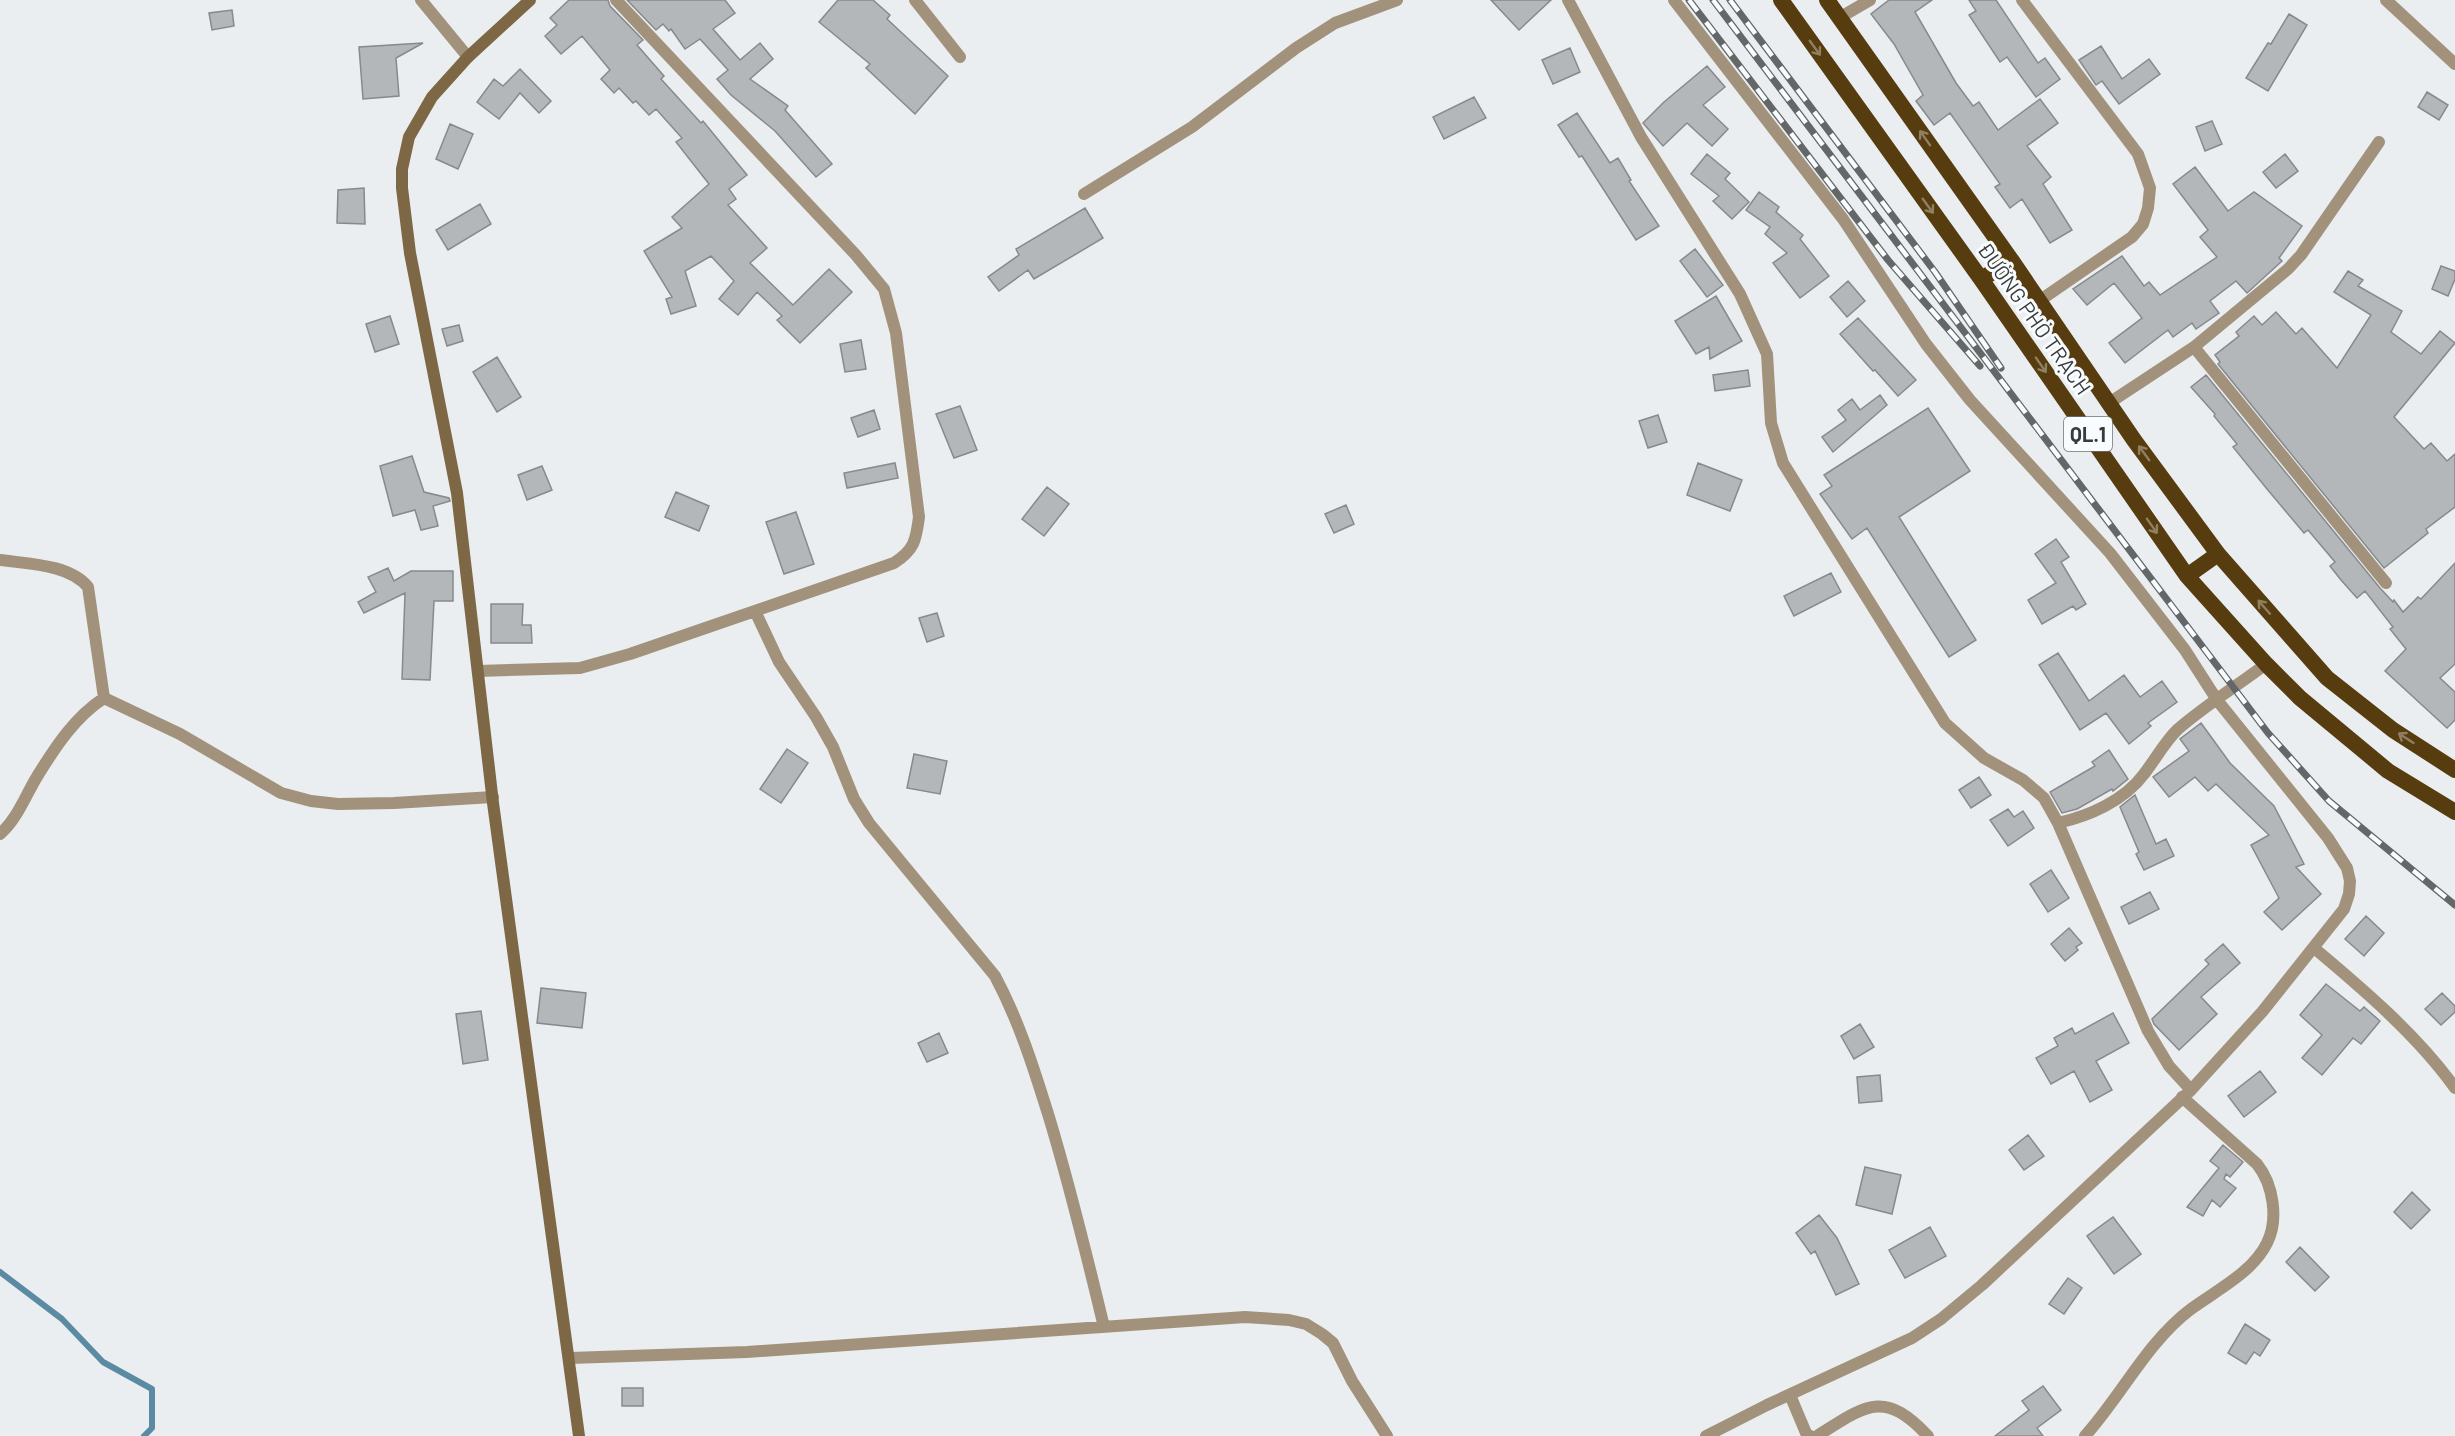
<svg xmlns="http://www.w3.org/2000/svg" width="2455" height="1436" font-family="Barlow,sans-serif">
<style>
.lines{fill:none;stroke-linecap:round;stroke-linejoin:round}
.stream{stroke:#5b8ba2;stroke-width:6}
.building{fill:#b3b7b9;stroke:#868a8c;stroke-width:1.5}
.minor{stroke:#a2927c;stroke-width:12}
.secondary{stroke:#7d6745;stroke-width:12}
.trunk{stroke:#563c0f;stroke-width:16}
.rail-casing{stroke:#646768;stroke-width:7}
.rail{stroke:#f8fcfe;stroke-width:4.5;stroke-dasharray:14;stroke-linecap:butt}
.oneway{stroke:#8f7f63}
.labels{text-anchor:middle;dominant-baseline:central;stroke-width:6;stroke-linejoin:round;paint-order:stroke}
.shield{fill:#f8fcfe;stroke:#727476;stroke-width:1.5}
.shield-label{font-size:20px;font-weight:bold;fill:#383a3b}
.street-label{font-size:21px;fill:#383a3b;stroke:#f8fcfe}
</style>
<rect width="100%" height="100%" fill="#eaeef0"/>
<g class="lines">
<!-- stream -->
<path class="stream" d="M0,1272L62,1319L103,1362L152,1389V1428L144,1436"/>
</g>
<!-- building -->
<path class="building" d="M569,0H608L610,6L643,40L637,45L664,76L661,79L701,123L703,121L747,175L729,189L736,199L728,205L767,248L750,263L793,305L829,269L852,292L800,343L777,320L782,316L757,292L738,315L719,299L734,281L711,256L685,271L696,306L671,314L666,299L672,297L644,251L682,228L672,217L709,184L676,142L682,138L656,109L649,115L636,101L633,103L619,88L614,93L601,79L610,70L582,36L561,54L545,36L557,25L550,18Z
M627,0H725L735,13L713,29L740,60L760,43L773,59L750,79L788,106L785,110L832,164L816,177L775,131L731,95L717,79L728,70L700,39L685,49L671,29L669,31L663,24L656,30Z
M838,0H873L890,15L887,19L948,76L915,114L866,68L870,64L819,22Z
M1491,0H1551L1519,30Z
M1889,0H1932L1915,12L1956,83L1973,106L1979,102L1998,130L2040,99L2058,123L2027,146L2051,177L2043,184L2072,230L2050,243L2022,199L2010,208L1995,187L2000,184L1950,113L1934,125L1916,101L1923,95L1894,44L1871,14Z
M1969,0H1996L2038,63L2045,58L2060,79L2036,97L2007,57L2000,62L1969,15L1976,11Z
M232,10L234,26L212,30L209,13Z
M2289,14L2307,25L2268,91L2246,78L2268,43L2271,44Z
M423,43L396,58L399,96L363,99L359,47Z
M2101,46L2122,79L2149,59L2160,74L2119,104L2102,81L2096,85L2079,60Z
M1570,48L1580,72L1553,84L1542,60Z
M1707,66L1725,87L1703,105L1728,129L1712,146L1687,123L1663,146L1643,123L1664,102Z
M520,69L551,101L539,113L520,93L499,119L477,102L494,79L503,86Z
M2427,92L2448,105L2439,120L2418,107Z
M1474,97L1486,118L1444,139L1433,117Z
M1577,113L1610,163L1618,158L1631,180L1629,181L1659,226L1636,240L1582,156L1579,157L1558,125Z
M2212,121L2222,144L2205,151L2196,127Z
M450,124L473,134L458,169L436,159Z
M1707,154L1730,173L1725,179L1749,202L1732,219L1713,201L1719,196L1691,174Z
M2285,154L2298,171L2276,188L2263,172Z
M2195,167L2228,211L2254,192L2302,226L2279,258L2282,261L2247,293L2236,281L2210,301L2219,313L2196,329L2192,323L2173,337L2168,330L2125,363L2109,343L2142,318L2114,283L2087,305L2073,289L2122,256L2144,286L2149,282L2160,295L2217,257L2200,237L2208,230L2173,184Z
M364,188L365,224L337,223L338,190Z
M1759,192L1779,207L1776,212L1803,235L1800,239L1829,276L1800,298L1773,263L1787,253L1765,234L1770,227L1746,210Z
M480,204L491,224L448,250L436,230Z
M1085,208L1103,238L1034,279L1028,270L999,291L988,277L1019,255L1016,249Z
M1695,249L1723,285L1707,297L1680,261Z
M2441,266L2455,271V279L2448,296L2432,289Z
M2348,271L2363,280L2358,286L2402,311L2391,332L2421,354L2440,331L2455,343L2394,417L2424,449L2431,443L2447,461L2455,454V507L2426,529L2428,533L2384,568L2218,364L2220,362L2215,355L2239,336L2236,332L2254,316L2262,325L2276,312L2296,334L2302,328L2337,368L2371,315L2334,292Z
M1848,281L1865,301L1847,317L1830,297Z
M1716,296L1742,341L1710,359L1709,347L1696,354L1675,321Z
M390,316L399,344L375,352L366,324Z
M1858,318L1916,380L1898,396L1875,370L1873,371L1840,334Z
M459,325L463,341L447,346L442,329Z
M861,340L866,369L845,372L840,344Z
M497,357L521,397L497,412L473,372Z
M1748,370L1750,386L1715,391L1713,375Z
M2206,375L2380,588L2393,602L2394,600L2403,612L2418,597L2421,599L2455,563V664L2440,678L2455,692V720L2447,728L2385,671L2406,649L2390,629L2393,627L2365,591L2357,598L2341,580L2330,566L2335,562L2308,530L2304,533L2267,489L2233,447L2237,444L2214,416L2215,414L2191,387Z
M1880,395L1887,405L1833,452L1822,437L1846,420L1838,410L1852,399L1860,410Z
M960,406L977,450L954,458L936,414Z
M1928,408L1970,471L1899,517L1976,640L1949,657L1867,528L1852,539L1820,494L1832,486L1824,475Z
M874,410L880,429L858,437L851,418Z
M1658,415L1667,442L1648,448L1639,421Z
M412,456L424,492L449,498L450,501L433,506L438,526L421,530L415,510L393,516L380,466Z
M895,463L898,478L847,488L844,473Z
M1698,463L1742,480L1730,511L1687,495Z
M542,466L552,490L527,500L518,475Z
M1047,487L1069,504L1044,536L1022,519Z
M676,492L709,506L699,531L665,517Z
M1346,505L1354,524L1334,533L1325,514Z
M796,512L814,564L784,574L766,522Z
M2056,539L2069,557L2061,562L2086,604L2076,610L2073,606L2042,624L2028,600L2056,583L2035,554Z
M388,568L394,581L411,571H453V601H434L430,680L402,679L405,593L364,613L358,602L376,592L368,577Z
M1831,573L1841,592L1794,616L1784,596Z
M491,604H523L522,625H531L532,643H491Z
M937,613L944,636L927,642L919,618Z
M2058,653L2089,701L2124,675L2140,697L2162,681L2177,702L2148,723L2151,726L2129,744L2106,713L2080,730L2039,665Z
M2201,723L2230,763L2274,806L2304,864L2296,867L2321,894L2282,930L2264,912L2279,898L2251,845L2269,835L2216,784L2208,791L2195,777L2169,797L2153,777L2189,751L2180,739Z
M787,749L808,763L781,803L760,789Z
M2109,750L2128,779L2113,791L2112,789L2077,809L2062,813L2050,792L2095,766L2092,762Z
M914,754L947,761L940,794L907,788Z
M1979,777L1991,795L1971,808L1959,790Z
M2135,795L2156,844L2166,839L2174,856L2144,870L2136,854L2139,852L2120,807Z
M2008,809L2014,817L2023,811L2034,828L2008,846L1990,820Z
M2051,870L2069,898L2048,912L2030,884Z
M2150,892L2159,909L2129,924L2121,907Z
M2366,916L2384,933L2364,956L2345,939Z
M2069,928L2082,943L2076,947L2078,950L2065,961L2051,944Z
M2223,944L2240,963L2201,997L2217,1014L2179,1050L2154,1024L2152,1019L2209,964L2205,960Z
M2326,984L2360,1011L2364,1007L2380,1021L2361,1044L2353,1038L2322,1075L2302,1058L2322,1035L2300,1015Z
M541,988L586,993L582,1028L537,1023Z
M2442,993L2455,1006V1012L2441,1025L2425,1009Z
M481,1011L488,1060L463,1064L456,1014Z
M2113,1013L2129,1043L2096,1061L2112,1090L2090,1102L2074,1071L2051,1084L2036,1058L2058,1046L2054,1038L2072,1028L2075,1034Z
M1860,1024L1874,1047L1854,1059L1841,1036Z
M939,1033L948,1053L927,1062L918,1043Z
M2260,1071L2276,1092L2244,1117L2228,1096Z
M1880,1075L1882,1101L1859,1103L1857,1077Z
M2028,1135L2044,1156L2024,1170L2009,1150Z
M2223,1145L2243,1162L2230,1177L2226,1174L2224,1179L2236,1188L2220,1207L2212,1200L2203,1216L2187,1207L2219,1168L2210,1161Z
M1865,1167L1901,1175L1892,1214L1856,1205Z
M2412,1192L2430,1210L2411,1229L2394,1212Z
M1819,1215L1837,1238L1859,1284L1836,1295L1815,1251L1811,1254L1796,1233Z
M2113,1217L2141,1254L2114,1274L2087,1236Z
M1930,1227L1946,1256L1905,1278L1889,1250Z
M2300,1247L2329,1277L2315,1291L2286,1262Z
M2068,1278L2082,1288L2064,1314L2049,1304Z
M2245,1324L2270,1340L2260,1356L2254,1352L2246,1364L2228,1353Z
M2043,1386L2061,1410L2037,1428L2043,1436H1995L2029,1410L2022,1401Z
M622,1388H643V1406H622Z"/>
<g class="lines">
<!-- minor -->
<path class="minor" d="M421,0L468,57
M915,0L960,57
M1568,0L1641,137L1740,294L1767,354L1771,423L1783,463L1945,723L1984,758L2023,780L2044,798L2058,823L2148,1031L2169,1066L2191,1090
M1674,0L1843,219L1926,344L1970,400L2110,553L2185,650L2217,700L2328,838L2347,868L2350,881L2349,894L2344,909L2262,1012L2191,1090L1982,1285L1941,1319L1912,1338L1767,1405L1706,1436
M2022,0L2138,154L2150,188L2148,208L2143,224L2132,237L2039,301
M2386,0L2455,64
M1839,18L1870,0
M1084,194L1192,127L1296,48L1335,23L1397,0
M2194,347L2386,583
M2109,403L2194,347L2288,269L2301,255L2379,142
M0,560C28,564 69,564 88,587L104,698L180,734L281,793L311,801L338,804L394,803L493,797
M755,611L779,662L816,717L833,747L854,799L869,823L995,976C1019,1021 1034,1069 1049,1117C1070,1187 1087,1256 1104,1327
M478,671L580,668L630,654L894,563C914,550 916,541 919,517L896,333L884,289L855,254L616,0
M2058,823C2089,816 2124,801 2144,774C2155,760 2164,743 2177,730C2204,706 2237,686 2266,664
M0,834C18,818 25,796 38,775C56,746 75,717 104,698
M2314,948C2363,989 2418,1036 2455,1088
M570,1358L747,1352L1245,1317L1289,1320L1306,1324L1322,1334L1333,1343L1352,1381L1387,1436
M1790,1395L1806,1433L1810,1436
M1817,1436C1866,1405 1884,1389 1928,1436
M2085,1436C2122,1395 2147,1342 2191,1309C2217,1290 2253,1272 2267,1243C2279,1219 2273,1184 2257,1164L2182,1097"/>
<!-- secondary -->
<path class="secondary" d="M530,0L468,57L432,97L409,137L402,169V188L410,253L457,493L493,803L579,1436"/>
<!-- trunk -->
<path class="trunk" d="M1781,0L1981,279L2187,576L2266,664L2300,698L2388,771L2455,812
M1827,0L2012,261L2134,440L2218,554L2327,678L2393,730L2455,770
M1981,279L2012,261
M2187,576L2218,554"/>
<defs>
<path id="rail" d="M1689,0L1888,260L1980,366
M1713,0L2268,733L2329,801L2455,905
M1730,0L1935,272L2001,368"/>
</defs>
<!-- rail casing -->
<use href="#rail" class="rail-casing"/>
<!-- rail -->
<use href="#rail" class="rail"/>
</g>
<!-- one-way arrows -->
<defs><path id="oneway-shaft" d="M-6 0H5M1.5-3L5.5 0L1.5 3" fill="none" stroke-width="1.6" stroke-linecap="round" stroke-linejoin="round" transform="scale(1.5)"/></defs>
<g class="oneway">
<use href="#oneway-shaft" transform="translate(1815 48) rotate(54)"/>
<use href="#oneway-shaft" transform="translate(1925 138) rotate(-125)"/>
<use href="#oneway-shaft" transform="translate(1928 206) rotate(54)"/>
<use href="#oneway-shaft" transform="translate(2041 365) rotate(55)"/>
<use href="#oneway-shaft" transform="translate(2144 453) rotate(-126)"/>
<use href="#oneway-shaft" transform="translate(2152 526) rotate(55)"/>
<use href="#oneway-shaft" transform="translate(2264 607) rotate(-131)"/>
<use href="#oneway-shaft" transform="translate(2406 738) rotate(-147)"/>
</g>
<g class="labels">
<!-- shield labels -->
<rect class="shield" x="2064" y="417" width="48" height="34" rx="4.5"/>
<g class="shield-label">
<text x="2088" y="434">QL.1</text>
</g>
<!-- street labels -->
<g class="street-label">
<text transform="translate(2035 318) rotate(55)">ĐƯỜNG PHÒ TRẠCH</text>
</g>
</g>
</svg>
